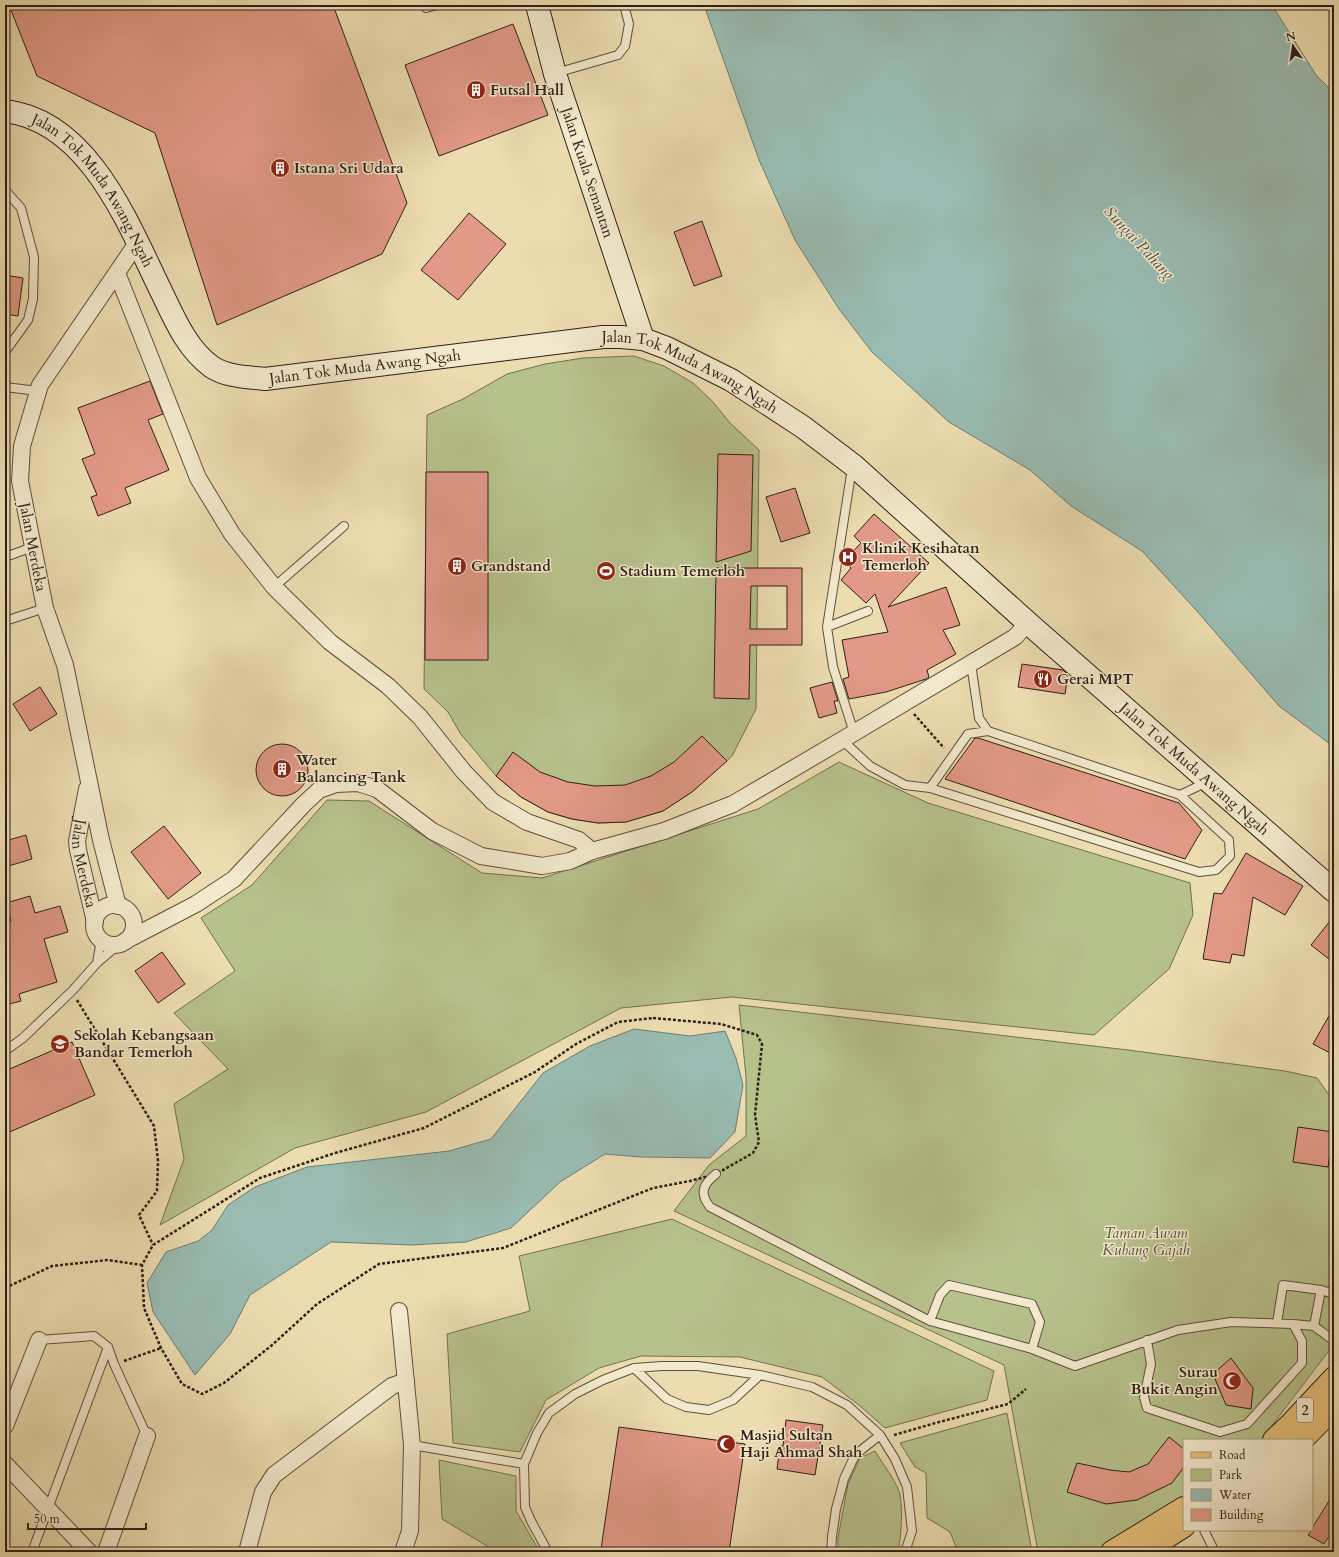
<svg xmlns="http://www.w3.org/2000/svg" width="1339" height="1557" font-family="Cardo,serif">
<style>
.green{fill:#b7c18c;stroke:#727051}
.water{fill:#99bbb1;stroke:#6e7d73}
.building{fill:#e29987;stroke:#2e1f16;fill-rule:evenodd}
.lines{fill:none;stroke-linecap:round;stroke-linejoin:round}
.lane-casing{stroke:#5e4e3d;stroke-width:10}
.street-casing{stroke:#5e4e3d;stroke-width:18}
.secondary-casing{stroke:#2e1f16;stroke-width:24}
.primary-casing{stroke:#2e1f16;stroke-width:24}
.path{stroke:#2e1f16;stroke-width:2.5;stroke-dasharray:3 2;stroke-linecap:butt}
.lane{stroke:#f3e9cc;stroke-width:8}
.street{stroke:#f3e9cc;stroke-width:16}
.secondary{stroke:#f3e9cc;stroke-width:22}
.primary{stroke:#e6be78;stroke-width:22}
.labels{text-anchor:middle;dominant-baseline:central;stroke-width:3;stroke-linejoin:round;paint-order:stroke}
.shield{fill:#f3e9cc;stroke:#695c4d;stroke-width:1}
.shield-label{font-size:14px;font-weight:bold;fill:#2e1f16}
.poi-label{font-size:15px;font-weight:bold;fill:#2e1f16;stroke:#f3e9cc;text-anchor:start}
.street-label{font-size:15px;fill:#2e1f16;stroke:#f3e9cc}
.park-label{font-size:15px;font-style:italic;fill:#575039;stroke:#f3e9cc}
.water-label{font-size:16px;font-style:italic;fill:#4e4e44;stroke:#f3e9cc}
</style>
<rect width="100%" height="100%" fill="#ecddb1"/>
<filter id="stains"><feTurbulence type="fractalNoise" baseFrequency=".005" numOctaves="4"/><feColorMatrix values="0 0 0 0 .2 0 0 0 0 .09 0 0 0 0 .02 0 0 0 .5 -.17"/></filter>
<radialGradient id="worn" r=".72"><stop offset=".6" stop-color="#630" stop-opacity="0"/><stop offset="1" stop-color="#630" stop-opacity=".3"/></radialGradient>
<!-- green -->
<path class="green" d="M634,356L664,366L693,383L712,401L730,423L759,450L756,709L732,756L692,792L663,811L626,822L598,823L572,819L548,812L521,797L496,776L460,733L448,712L424,689L427,415L463,399L507,374L545,364L583,358Z
M839,762L928,803L1190,883L1193,915L1169,969L1094,1035L732,997L621,1008L426,1112L295,1148L160,1225L184,1159L174,1104L228,1069L174,1013L235,971L201,918L252,885L327,800L369,801L482,873L542,878L758,809Z
M739,1005L1128,1050L1285,1071L1317,1078L1334,1102V1344L1261,1440H1184V1495L1095,1552H1038L1004,1365L674,1211L709,1165L746,1136V1077Z
M672,1219L994,1371L987,1400L885,1428L860,1406L822,1377L740,1357L641,1356L599,1368L546,1400L520,1452L453,1443L447,1334L530,1311L519,1256Z
M1007,1413L1032,1552H958L950,1532L927,1518L926,1473L915,1467L900,1443Z
M875,1451C883,1464 893,1477 899,1491C903,1501 902,1542 897,1552H838V1538L848,1484L860,1458Z
M439,1460L516,1476V1511L540,1552H497L442,1519Z"/>
<!-- water -->
<path class="water" d="M704,5H1272L1316,75L1334,93V747L1279,706L1196,610L1142,551L1071,506L1030,470L949,422L872,352L839,309L795,240L759,160Z
M634,1029L690,1036L725,1031L736,1058L743,1085L735,1132L710,1158L642,1157L605,1154L560,1182L511,1228L466,1242L411,1245L331,1242L250,1295L230,1334L195,1375L153,1312L147,1283L166,1252L198,1241L212,1230L228,1205L255,1187L307,1167L449,1151L491,1139L543,1073L590,1046Z"/>
<!-- building -->
<path class="building" d="M9,5H333L407,203L382,254L217,325L155,133L37,76Z
M513,24L548,115L439,156L405,65Z
M469,213L506,244L458,300L421,270Z
M702,221L722,276L694,286L674,232Z
M5,275L23,278L18,316L5,314Z
M150,381L163,414L148,420L169,470L125,488L131,503L98,516L91,497L97,495L82,459L95,454L78,408Z
M718,454L753,455L751,551L716,562Z
M426,472H488V660H425Z
M795,488L810,533L781,542L766,497Z
M874,514L929,563L888,607L946,587L960,625L943,630L956,654L927,670L929,677L926,679L886,692L849,699L843,679L849,677L842,640L888,632L875,594L866,603L841,580L851,568L844,561L861,543L854,536Z
M716,568H802V645H750L749,699L714,698ZM751,586H787V629H750Z
M1022,664L1063,670L1068,675L1065,694L1018,687Z
M832,682L838,701H834L837,713L819,718L810,688Z
M40,687L57,714L30,731L13,704Z
M702,736L727,761L692,792L663,811L626,822L598,823L572,819L548,812L521,797L496,776L513,752L540,772L568,782L595,786L625,785L651,776L674,762Z
M975,738H978L1179,803L1202,830L1185,859L945,779Z
M256 770a26 26 0 1 1 52 0a26 26 0 1 1-52 0Z
M164,826L201,873L168,899L131,852Z
M26,835L32,859L5,867V841Z
M1246,853L1303,886L1285,915L1253,897L1244,956L1232,954L1230,963L1203,959L1214,893L1222,894Z
M30,896L35,913L60,906L68,932L44,939L57,982L19,994L21,1001L5,1005V922L11,921L6,903Z
M1334,916V963L1311,945Z
M162,952L185,984L158,1003L135,971Z
M1334,1007V1055L1313,1044Z
M72,1042L95,1095L5,1134V1071Z
M1298,1127L1333,1132L1328,1167L1293,1162Z
M1231,1358L1253,1388L1251,1409L1226,1405L1213,1374Z
M786,1420L823,1425L815,1475L777,1469L780,1446H783Z
M619,1427L745,1444L729,1552H622L601,1549Z
M1169,1437L1184,1449V1467L1172,1483L1137,1500L1106,1504L1067,1492L1077,1463L1110,1470L1129,1472L1148,1464Z
M1334,1493V1528L1324,1544L1308,1535L1312,1530V1528Z"/>
<g class="lines">
<defs>
<path id="lane" d="M425,5L426,8L437,5
M556,73L618,55L625,46L629,24L624,5
M5,190L21,208L34,257L33,299L28,320L5,352
M5,387L38,391
M852,468L827,627L833,667L854,733
M5,557L33,547
M274,587L344,526
M5,621L45,608
M827,627L868,611
M971,664L979,718L988,731
M842,740L870,766L905,785L930,788
M1180,795L1229,840L1230,856L1216,870L1199,872L930,788L968,734L988,731L1180,795L1207,782
M97,963L101,940
M5,1051L23,1038L72,991L97,963L119,944
M716,1174C703,1184 699,1193 710,1207L930,1321L1032,1349L1075,1366L1178,1330L1231,1322L1293,1324L1314,1326L1334,1341
M930,1321L940,1295L949,1285L1032,1304L1040,1322L1032,1349
M1277,1323L1283,1285L1321,1290L1334,1294
M1314,1326L1321,1290
M39,1340L94,1336L108,1347L114,1364L147,1436
M1147,1340L1151,1364L1144,1397L1147,1408L1220,1432L1247,1424L1302,1363V1341L1293,1324
M634,1368L667,1399L686,1407L709,1410L733,1400L760,1375
M412,1445L524,1464
M1204,1530L1215,1552
M32,1552L108,1347
M548,1552L531,1521L525,1507L524,1464L537,1433L549,1413L575,1394L603,1380L634,1368L662,1366H698L760,1375L812,1387L847,1405L880,1435L895,1459L907,1487L912,1531L905,1552
M831,1552L832,1537L836,1509L844,1479L855,1455L880,1435"/>
<g id="street">
<path d="M117,273L198,478L232,534L274,587L330,642L388,686L420,717L464,772L493,802L527,822L579,840L592,851"/>
<path id="s1" d="M87,789L77,841L78,850L95,922"/>
<circle cx="114" cy="925" r="20"/>
<path d="M118,906L101,840L65,665L45,608L20,481L22,446L40,385L137,243"/>
<path d="M125,941L196,904L234,879L304,804L319,790L336,784L358,783L377,789L432,831L481,856L542,866L570,861L592,851L664,831L733,804L842,740L1015,637L1028,623"/>
<path d="M399,1311L412,1445L410,1531L403,1552"/>
<path d="M5,1426L39,1340"/>
<path d="M5,1464L89,1552"/>
<path d="M106,1552L147,1436"/>
<path d="M247,1552L263,1492L274,1475L392,1386L406,1381"/>
</g>
<g id="secondary">
<path id="s2" d="M537,5L555,74L643,339"/>
<path id="s3" d="M5,111C90,121 129,226 162,293C175,320 187,349 212,367C227,377 248,377 265,379L603,337H621L643,339L667,348L731,380L803,427L853,465L1028,623L1334,891"/>
</g>
<path id="primary" d="M1274,1440L1289,1426L1334,1378
M1302,1440L1334,1407
M1112,1552L1184,1508
M1143,1552L1184,1526"/>
</defs>
<!-- lane casing -->
<use href="#lane" class="lane-casing"/>
<!-- street casing -->
<use href="#street" class="street-casing"/>
<!-- secondary casing -->
<use href="#secondary" class="secondary-casing"/>
<!-- primary casing -->
<use href="#primary" class="primary-casing"/>
<!-- path -->
<path class="path" d="M914,714L944,748
M77,1000L154,1126L158,1161L157,1191L139,1215L153,1245
M653,1018L721,1024L757,1035L762,1044L755,1115L759,1142L753,1153L716,1174L690,1181L653,1188L503,1248L379,1264L317,1304L271,1346L224,1383L202,1394L182,1384L161,1348L144,1308L142,1265L153,1245L260,1178L335,1153L424,1128L535,1072L576,1044L618,1022Z
M5,1288L52,1266L108,1260L142,1265
M124,1361L161,1348
M894,1435L939,1422L1008,1404L1026,1389"/>
<!-- lane -->
<use href="#lane" class="lane"/>
<!-- street -->
<use href="#street" class="street"/>
<!-- secondary -->
<use href="#secondary" class="secondary"/>
<!-- primary -->
<use href="#primary" class="primary"/>
</g>
<!-- icons -->
<defs>
<symbol id="building-disc" viewBox="-11 -11 22 22"><circle r="9.5" fill="#8f2418" stroke="#f3e9cc"/><path d="M-4-6H4V6H1V3H-1V6H-4ZM-2.5-4.3h1.7v1.8h-1.7ZM.8-4.3h1.7v1.8H.8ZM-2.5-1h1.7V.8h-1.7ZM.8-1h1.7V.8H.8Z" fill="#fff"/></symbol>
<symbol id="hospital-disc" viewBox="-11 -11 22 22"><circle r="9.5" fill="#8f2418" stroke="#f3e9cc"/><path d="M-5-5h3v3.5h4V-5h3V5h-3V1.5h-4V5h-3Z" fill="#fff"/></symbol>
<symbol id="stadium-disc" viewBox="-11 -11 22 22"><circle r="9.5" fill="#8f2418" stroke="#f3e9cc"/><path d="M0-5a6.5 5 0 1 0 0 10a6.5 5 0 1 0 0-10ZM-3.5-1.8h7v3.6h-7Z" fill="#fff"/></symbol>
<symbol id="restaurant-disc" viewBox="-11 -11 22 22"><circle r="9.5" fill="#8f2418" stroke="#f3e9cc"/><path d="M-5-6h1v4h1v-4h1v4h1v-4h1v5L-1.5 .5V6h-2V.5L-5-1ZM5-6V6H3V1.5H1.5Q1.5-4 5-6Z" fill="#fff"/></symbol>
<symbol id="school-disc" viewBox="-11 -11 22 22"><circle r="9.5" fill="#8f2418" stroke="#f3e9cc"/><path d="M0-5L7-2L0 1L-7-2ZM-4 1L0 2.5L4 1V4Q0 6-4 4Z" fill="#fff"/></symbol>
<symbol id="mosque-disc" viewBox="-11 -11 22 22"><circle r="9.5" fill="#8f2418" stroke="#f3e9cc"/><path d="M3.5-4.9A6 6 0 1 0 3.5 4.9A5 5 0 1 1 3.5-4.9Z" fill="#fff"/></symbol>
</defs>
<g fill-rule="evenodd">
<use href="#building-disc" x="465" y="79" width="22" height="22"/>
<use href="#building-disc" x="269" y="157" width="22" height="22"/>
<use href="#hospital-disc" x="837" y="546" width="22" height="22"/>
<use href="#building-disc" x="446" y="555" width="22" height="22"/>
<use href="#stadium-disc" x="595" y="560" width="22" height="22"/>
<use href="#restaurant-disc" x="1032" y="668" width="22" height="22"/>
<use href="#building-disc" x="271" y="758" width="22" height="22"/>
<use href="#school-disc" x="49" y="1033" width="22" height="22"/>
<use href="#mosque-disc" x="1221" y="1370" width="22" height="22"/>
<use href="#mosque-disc" x="715" y="1433" width="22" height="22"/>
</g>
<g class="labels">
<!-- shield labels -->
<rect class="shield" x="1297" y="1398" width="16" height="24" rx="3"/>
<g class="shield-label">
<text x="1305" y="1410">2</text>
</g>
<!-- poi labels -->
<g class="poi-label">
<text x="490" y="90">Futsal Hall</text>
<text x="294" y="168">Istana Sri Udara</text>
<text x="862" y="548">Klinik Kesihatan<tspan x="862" dy="17">Temerloh</tspan></text>
<text x="471" y="566">Grandstand</text>
<text x="620" y="571">Stadium Temerloh</text>
<text x="1057" y="679">Gerai MPT</text>
<text x="296" y="760">Water<tspan x="296" dy="17">Balancing Tank</tspan></text>
<text x="74" y="1035">Sekolah Kebangsaan<tspan x="74" dy="17">Bandar Temerloh</tspan></text>
<text x="1218" y="1372" text-anchor="end">Surau<tspan x="1218" dy="17">Bukit Angin</tspan></text>
<text x="740" y="1435">Masjid Sultan<tspan x="740" dy="17">Haji Ahmad Shah</tspan></text>
</g>
<!-- street labels -->
<g class="street-label">
<text stroke="none"><textPath href="#s2" startOffset="175">Jalan Kuala Semantan</textPath></text>
<text stroke="none"><textPath href="#s3" startOffset="125">Jalan Tok Muda Awang Ngah</textPath></text>
<text stroke="none"><textPath href="#s3" startOffset="497">Jalan Tok Muda Awang Ngah</textPath></text>
<text stroke="none"><textPath href="#s3" startOffset="832">Jalan Tok Muda Awang Ngah</textPath></text>
<text transform="translate(33 547) rotate(79)">Jalan Merdeka</text>
<text stroke="none"><textPath href="#s3" startOffset="1480">Jalan Tok Muda Awang Ngah</textPath></text>
<text stroke="none"><textPath href="#s1" startOffset="76">Jalan Merdeka</textPath></text>
</g>
<!-- park labels -->
<g class="park-label">
<text x="1146" y="1233">Taman Awam<tspan x="1146" dy="17">Kubang Gajah</tspan></text>
</g>
<!-- water labels -->
<g class="water-label">
<text transform="translate(1139 243) rotate(47)">Sungai Pahang</text>
</g>
</g>
<!-- margin -->
<rect width="1339" height="1557" fill="none" stroke="#ecddb1" stroke-width="20"/>
<rect x="6" y="6" width="1327" height="1545" fill="none" stroke="#2e1f16" stroke-width="2"/>
<rect x="10" y="10" width="1319" height="1537" fill="none" stroke="#2e1f16"/>
<!-- legend -->
<rect x="1183" y="1439" width="130" height="92" fill="#f3e9cc" stroke="#a49883"/>
<rect x="1191" y="1452" width="20" height="6" fill="#e6be78" stroke="#a49883"/>
<text x="1219" y="1459" font-size="12" fill="#2e1f16">Road</text>
<rect x="1191" y="1469" width="20" height="12" fill="#b7c18c" stroke="#a49883"/>
<text x="1219" y="1479" font-size="12" fill="#2e1f16">Park</text>
<rect x="1191" y="1489" width="20" height="12" fill="#99bbb1" stroke="#a49883"/>
<text x="1219" y="1499" font-size="12" fill="#2e1f16">Water</text>
<rect x="1191" y="1509" width="20" height="12" fill="#e29987" stroke="#a49883"/>
<text x="1219" y="1519" font-size="12" fill="#2e1f16">Building</text>
<!-- north arrow -->
<g transform="translate(1293 46) rotate(347)" stroke="#f3e9cc" stroke-width="3" paint-order="stroke">
<path d="M0-3L7 15L0 10L-7 15Z" fill="#2e1f16"/>
<text y="-6" font-size="11" font-weight="bold" text-anchor="middle" fill="#2e1f16">N</text>
</g>
<!-- scale -->
<path d="M28 1523v6h118v-6" fill="none" stroke="#2e1f16" stroke-width="2"/>
<text x="34" y="1523" font-size="12" fill="#2e1f16" stroke="#f3e9cc" stroke-width="3" paint-order="stroke">50 m</text>
<rect width="100%" height="100%" filter="url(#stains)"/>
<rect width="100%" height="100%" fill="url(#worn)"/>
</svg>
